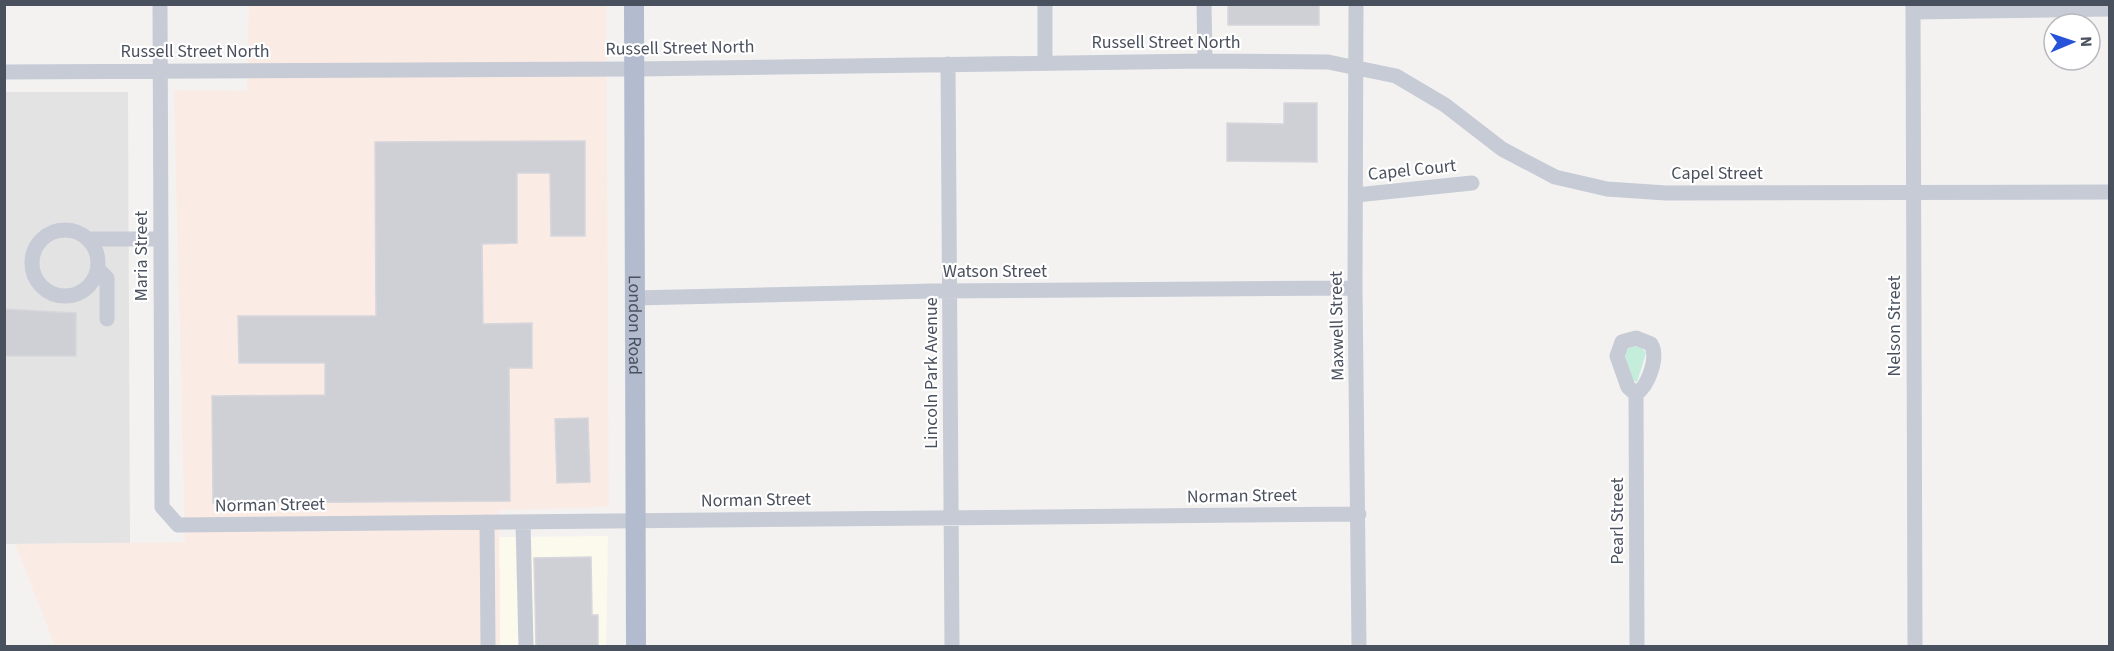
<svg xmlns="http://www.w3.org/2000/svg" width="2114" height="651" font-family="'Source Sans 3',sans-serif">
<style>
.commercial{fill:#fcfaed}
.education{fill:#e4e3e3}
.medical{fill:#faebe5}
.grass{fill:#c4eddc}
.building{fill:#cfd0d5;stroke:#d6d6dc;stroke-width:1.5}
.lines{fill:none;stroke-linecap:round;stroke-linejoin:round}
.minor{stroke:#c6cbd5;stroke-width:15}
.major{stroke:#b3bbce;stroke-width:20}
.labels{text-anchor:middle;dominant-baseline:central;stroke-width:4.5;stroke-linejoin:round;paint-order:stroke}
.street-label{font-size:18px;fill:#4a515e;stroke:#fff}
</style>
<rect width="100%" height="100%" fill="#f3f2f1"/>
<!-- commercial -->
<path class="commercial" d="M608,536L606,646H500L499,537Z"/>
<!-- education -->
<path class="education" d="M5,92H128L130,543L5,544Z"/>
<!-- medical -->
<path class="medical" d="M249,5H606L609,507L499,510L500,646H55L15,544L185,542L174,90L247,91Z"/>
<!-- grass -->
<path class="grass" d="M1634,346L1642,348L1646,353L1637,382L1633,381L1625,355L1627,349Z"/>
<!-- building -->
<path class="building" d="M1228,4H1319V25H1228Z
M1284,103H1317V162L1227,161V123L1284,124Z
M585,141V236H551L550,173H517V243L482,244L483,324L532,323V368H509L510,501L213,503L212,396L325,395V363H239L238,316H376L375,142Z
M4,309L76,313V356H4Z
M588,418L590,482L557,483L555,419Z
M591,557L592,615H598V646H536L534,558Z"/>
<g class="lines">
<!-- minor -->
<path class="minor" d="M160,4L162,507L178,525L1359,514
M1045,4V63
M1204,4L1205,61
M1356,4L1355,288L1359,646
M1913,4L1915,646
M1913,12L2110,9
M948,64L952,646
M4,72L635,69L1205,61L1328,62L1396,76L1445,105L1502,149L1555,177L1607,189L1666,193L2110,192
M1356,195L1472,183
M32 263a33 33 0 1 1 66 0a33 33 0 1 1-66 0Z
M88,239H161
M98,269L107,278V319
M634,298L934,291L1355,288
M1636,394C1648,386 1659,358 1651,344L1636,338L1622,342L1617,356L1628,387L1636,394L1637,646
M487,522L488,646
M523,522L526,646"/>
<!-- major -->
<path class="major" id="s1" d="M634,4L636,646"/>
</g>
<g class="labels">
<!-- street labels -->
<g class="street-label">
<text x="1166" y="42">Russell Street North</text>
<text transform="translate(680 48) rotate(-1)">Russell Street North</text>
<text x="195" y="51">Russell Street North</text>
<text transform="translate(1412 170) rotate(-6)">Capel Court</text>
<text x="1717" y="173">Capel Street</text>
<text transform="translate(141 256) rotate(-90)">Maria Street</text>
<text x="995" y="271">Watson Street</text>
<text stroke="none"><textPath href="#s1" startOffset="321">London Road</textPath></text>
<text transform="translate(1337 326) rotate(-91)">Maxwell Street</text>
<text transform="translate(1894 326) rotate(-90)">Nelson Street</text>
<text transform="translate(931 373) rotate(-90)">Lincoln Park Avenue</text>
<text transform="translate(1242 496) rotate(-1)">Norman Street</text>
<text transform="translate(756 500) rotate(-1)">Norman Street</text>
<text transform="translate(270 505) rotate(-1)">Norman Street</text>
<text transform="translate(1617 521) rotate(-90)">Pearl Street</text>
</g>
</g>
<!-- border -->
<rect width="2114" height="651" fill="none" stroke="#4a515e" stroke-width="12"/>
<!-- north arrow -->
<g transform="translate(2072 42) rotate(88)"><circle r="28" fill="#ffffff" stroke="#b7b9bf" stroke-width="1.5"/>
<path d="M0-4.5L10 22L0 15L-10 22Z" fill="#2651d9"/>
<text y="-9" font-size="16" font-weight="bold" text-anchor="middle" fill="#4a515e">N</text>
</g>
</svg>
